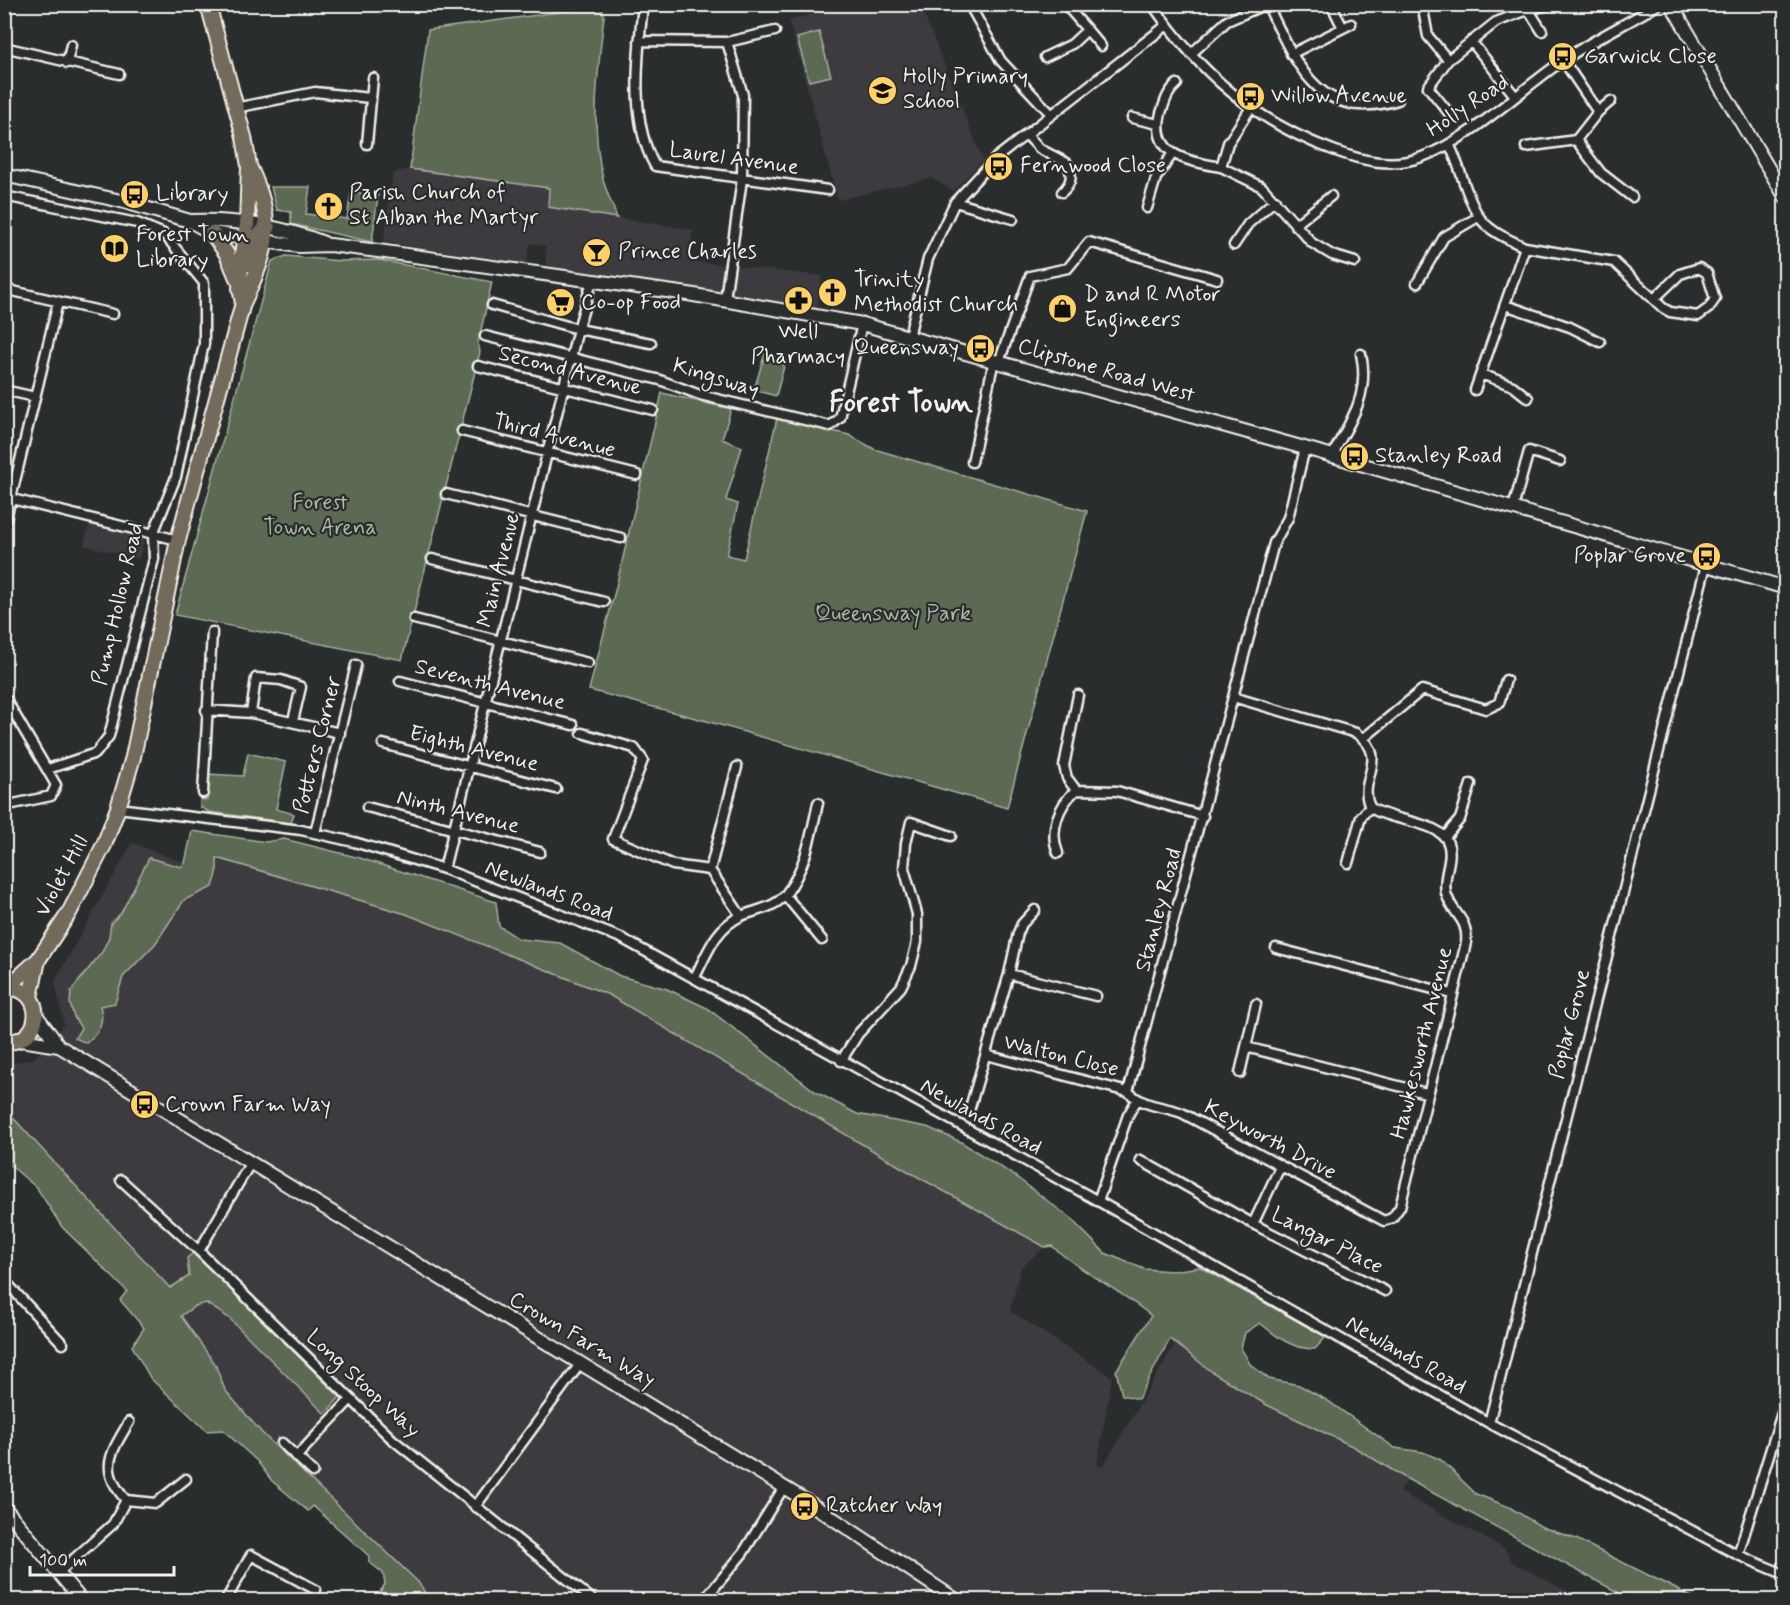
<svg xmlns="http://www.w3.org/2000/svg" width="1790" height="1605" font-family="Mynerve,sans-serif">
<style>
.built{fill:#3d3b40}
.green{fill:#5c6b53;stroke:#a8ae9e;stroke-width:1.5}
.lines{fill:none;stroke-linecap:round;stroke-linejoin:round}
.street-casing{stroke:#f4f1e8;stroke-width:13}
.secondary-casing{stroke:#f4f1e8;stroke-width:16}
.primary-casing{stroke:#f4f1e8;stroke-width:18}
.street{stroke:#2a2d2e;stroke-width:8}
.secondary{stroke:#2a2d2e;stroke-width:12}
.primary{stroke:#726b5a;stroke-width:14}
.labels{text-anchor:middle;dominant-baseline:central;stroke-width:4.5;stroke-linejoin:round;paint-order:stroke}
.poi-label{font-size:22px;fill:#f4f1e8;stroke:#2a2d2e;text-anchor:start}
.street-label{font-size:22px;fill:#f4f1e8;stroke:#2a2d2e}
.park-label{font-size:22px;fill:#b0b5a5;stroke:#2a2d2e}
.district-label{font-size:28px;font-weight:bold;fill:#f4f1e8;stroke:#2a2d2e}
</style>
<rect width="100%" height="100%" fill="#2a2d2e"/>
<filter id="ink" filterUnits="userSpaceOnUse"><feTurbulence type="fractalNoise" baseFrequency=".0167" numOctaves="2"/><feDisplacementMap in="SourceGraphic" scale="12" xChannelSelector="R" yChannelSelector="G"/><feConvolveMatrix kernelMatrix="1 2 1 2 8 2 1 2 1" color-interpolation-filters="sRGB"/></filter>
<g filter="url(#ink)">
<!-- built -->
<path class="built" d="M844,5H920L983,160L953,191L932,178L838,200L789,21Z
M410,169L550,188L548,207L693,230L689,261L822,276L817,310L546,267V246L530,243L526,264L384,242L393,173Z
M89,524L144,539L139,559L84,545Z
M132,843L185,863L217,858L227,860L406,914L609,995L911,1173L1045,1247L1021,1267L1010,1311L1112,1377L1097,1464L1103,1467L1175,1344L1212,1372L1265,1404L1354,1447L1407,1479L1400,1492L1505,1549L1512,1562L1583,1600H430L418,1582L262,1433L225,1390L215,1364L178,1312L81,1191L5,1109L4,1065L35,1058L64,1024L55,981Z"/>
<!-- green -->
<path class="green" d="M602,6L604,16C598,70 590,125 603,179C606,192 613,205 617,218L548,207L549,188L410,169L428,30Z
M819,32L831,76L809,81L797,38Z
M271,187H310L306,214L347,219L351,192L378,195L372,242L291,224V212L277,210Z
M286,256L340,261L379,260L492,282L478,343L480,352L402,660L175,615L272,261Z
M765,353L786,359L776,396L754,390Z
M662,393L731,409L722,439L742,447L726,500L738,504L727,555L744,559L777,418L849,435L874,449L1087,511L1007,808L703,720L589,690L616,587Z
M248,753L286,762L276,809L294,814L291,823L209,812L200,807V799L207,800L208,774L243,776Z
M192,831L266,842L284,839L360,858L496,902L499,926L519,939L560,943L620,976L667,989L707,1008L816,1092L857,1114L927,1127L961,1142L1015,1176L1070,1218L1105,1253L1144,1269L1172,1271L1200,1267L1326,1337L1315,1349C1292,1349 1277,1337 1260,1323L1245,1333L1241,1348L1250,1364L1269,1379L1299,1385L1328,1401L1395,1448L1423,1452L1441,1460L1476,1494L1509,1507L1542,1527L1576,1539L1698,1600H1632L1407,1479L1354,1447L1265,1404L1212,1372L1170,1339L1138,1399L1122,1395L1116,1371L1151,1316C1120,1289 1081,1273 1052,1246L1045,1247L911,1173L609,995L406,914L217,858V874L213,887L184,900L155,944L123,977L115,1003L100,1006C105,1022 99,1033 86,1043L75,1038L81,1028L74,1017L70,1004L71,991L102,952L109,937L111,923L121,913L149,858L181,867L185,863Z
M5,1109L170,1288L189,1276L187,1258L193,1253L340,1397L325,1414L229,1318L206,1303L195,1306L181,1316L215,1364L225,1390L262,1433L418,1582L430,1600H375L385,1584L383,1573L369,1562V1556L313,1506L308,1511L272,1481L257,1461L223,1430L207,1431L151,1379L132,1346L144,1328L120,1300L127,1291L62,1227L37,1188L5,1161Z"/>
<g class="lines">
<defs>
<path id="street" d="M643,4C638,55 629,120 655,166L828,190
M969,4L1001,61L1051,114
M1065,4L1101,46
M1152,4C1200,73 1254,121 1333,150C1362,161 1392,168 1422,157C1469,140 1519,91 1561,62C1591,40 1627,24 1659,4
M1267,4C1296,64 1319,124 1398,100
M1331,4L1343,28
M1422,4L1428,36L1448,60L1496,22L1528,10L1552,4
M1525,4L1542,31
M639,41L727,42L775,31
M1471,41L1515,96
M4,47L119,74
M1191,54L1227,21L1266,4
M1291,54L1351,24
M1045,57L1072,44L1087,30
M1448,60L1428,87L1449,113
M1563,60L1598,112L1576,140L1601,173L1632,197
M67,63L71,45
M1177,84C1167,92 1165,102 1161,113C1150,156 1188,161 1221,167
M235,108L315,92L370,98
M1250,109L1228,143L1221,167L1262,187L1312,243L1332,255L1355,262
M1598,112L1611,101
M1132,118L1158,124
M1026,134L1040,149L1067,163C1073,175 1072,183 1062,192
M367,144L373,78
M1449,144C1461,167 1465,194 1478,215C1487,231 1510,240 1525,247L1614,262L1663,308L1670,312L1698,316L1709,308L1715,299L1707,273L1699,268L1680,274L1654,299
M1526,147L1576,140
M4,196L137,223L164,234L204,283V344L176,477L153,534L154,559L109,736L96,753L48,769
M955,202L1013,219
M1147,208L1156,178L1173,153
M1295,225L1331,196
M1234,245L1248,224L1275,200
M1417,283L1444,237L1478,217
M4,289L113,314
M725,299L742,179L743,95L727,42
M492,305L578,329L651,343
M1505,305L1570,327L1600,342
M485,336L660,380L700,395L830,426L840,418L862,324
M909,336L928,259L955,202L996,158L1167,25
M999,362L1030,276L1068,268L1089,242L1217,279
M478,366L653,410
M1481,374L1513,386L1528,398
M4,390L35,397
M1475,390L1525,247
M462,431L637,475
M1333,456C1338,441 1346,432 1352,418C1362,399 1366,376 1361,354
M972,462L994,360
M446,494L621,538
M4,497L178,540
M1513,508L1529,451L1560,461
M4,527L58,302
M432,559L604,602
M414,619L588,663
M400,681L573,725
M4,696L56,785L51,796L4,806
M1233,697L1356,733C1392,758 1356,779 1370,807C1389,822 1440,820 1448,843C1454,859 1442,876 1446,893C1452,915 1469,918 1466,943L1400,1207L1392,1218L1384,1221L1182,1113C1160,1105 1147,1108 1128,1092L1274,543L1288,518L1305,448
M206,710L251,713L340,733
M251,713L256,678L281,680L301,687L293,721
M582,733L634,748L643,760L613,839L673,865L710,870
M1364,738L1422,690L1486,709L1499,703L1506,680
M383,744L556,789
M737,767L710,870L741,916
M1076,790L1067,778L1064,766L1078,695
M203,793L212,632
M367,807L540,852
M118,808L301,830L354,842L444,869L621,938L1098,1201L1489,1423L1738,1555L1786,1575
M315,833L356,665
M1445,837L1460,819L1471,784
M1058,853C1049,831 1058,806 1076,790L1117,791L1203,816
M1348,863L1361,817L1370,807
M444,869L578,329L592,281
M785,895L822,940
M1276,948L1452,994
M1009,974L1096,996
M695,977C707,954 715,928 741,916C756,910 775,908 786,894C806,867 811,835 818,803
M1246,1047L1426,1093
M986,1055L1128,1092
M841,1061L858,1034L901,987L911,966L917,942V914L904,868L906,843L911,822L951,836
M1240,1073L1256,1004
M969,1111L1009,974L1018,933L1022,924L1035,910
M1140,1160L1253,1224L1385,1291
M121,1180L199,1251L392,1439L593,1600
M1098,1201L1128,1115L1137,1100
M1253,1224L1280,1167
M199,1251L251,1162
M4,1280L63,1344
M129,1422C111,1453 98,1469 126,1500L156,1503L186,1479
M1489,1423L1706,565
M282,1443L313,1472
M297,1456L350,1400
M475,1507L580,1364
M1738,1555L1786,1400
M58,1573L113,1524L126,1500
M226,1600L251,1555L316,1590
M704,1600L743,1553L784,1487"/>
<path id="secondary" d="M1671,4L1786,198
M4,175L121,201L190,221L212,233L299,246L330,245L378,251L688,294L862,324L1333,456L1786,588
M192,221C235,219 283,227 324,243
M36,1015L59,1046
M21,1040L59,1046L808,1502L956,1600
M4,1507L81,1600"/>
<path id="primary" d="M208,4L244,137L249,166L247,225L241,260L240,288L243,303
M212,233L227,254L237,278
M249,264C253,248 253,236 268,228
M8,987L38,960L69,913L104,845L118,808L133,757L178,540L243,303C269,248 276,223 249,166
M4,988C45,984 47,1044 4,1042
M30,997L38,960"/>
</defs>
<!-- street casing -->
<use href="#street" class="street-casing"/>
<!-- secondary casing -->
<use href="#secondary" class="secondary-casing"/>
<!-- primary casing -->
<use href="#primary" class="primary-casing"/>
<!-- street -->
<use href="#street" class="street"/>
<!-- secondary -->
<use href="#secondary" class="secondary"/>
<!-- primary -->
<use href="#primary" class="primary"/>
</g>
</g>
<!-- icons -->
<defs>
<symbol id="bus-disc" viewBox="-11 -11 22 22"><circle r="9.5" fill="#ffd166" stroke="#2a2d2e"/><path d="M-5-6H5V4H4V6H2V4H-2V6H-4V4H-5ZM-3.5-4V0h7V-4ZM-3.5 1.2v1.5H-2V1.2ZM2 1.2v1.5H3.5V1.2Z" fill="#111"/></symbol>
<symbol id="school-disc" viewBox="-11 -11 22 22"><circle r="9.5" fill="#ffd166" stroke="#2a2d2e"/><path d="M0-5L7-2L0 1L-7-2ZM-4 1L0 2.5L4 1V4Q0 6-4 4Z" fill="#111"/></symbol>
<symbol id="church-disc" viewBox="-11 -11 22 22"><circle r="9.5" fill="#ffd166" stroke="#2a2d2e"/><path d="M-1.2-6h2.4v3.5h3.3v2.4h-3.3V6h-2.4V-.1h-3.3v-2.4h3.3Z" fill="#111"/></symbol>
<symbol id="library-disc" viewBox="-11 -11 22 22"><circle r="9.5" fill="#ffd166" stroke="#2a2d2e"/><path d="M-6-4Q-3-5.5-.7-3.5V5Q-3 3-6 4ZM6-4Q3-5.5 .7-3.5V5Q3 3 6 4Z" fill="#111"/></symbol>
<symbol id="bar-disc" viewBox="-11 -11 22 22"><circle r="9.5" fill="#ffd166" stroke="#2a2d2e"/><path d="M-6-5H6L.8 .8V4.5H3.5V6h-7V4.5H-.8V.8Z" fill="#111"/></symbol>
<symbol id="pharmacy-disc" viewBox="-11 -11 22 22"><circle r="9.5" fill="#ffd166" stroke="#2a2d2e"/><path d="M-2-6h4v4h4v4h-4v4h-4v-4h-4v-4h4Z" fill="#111"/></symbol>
<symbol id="supermarket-disc" viewBox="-11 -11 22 22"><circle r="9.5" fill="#ffd166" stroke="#2a2d2e"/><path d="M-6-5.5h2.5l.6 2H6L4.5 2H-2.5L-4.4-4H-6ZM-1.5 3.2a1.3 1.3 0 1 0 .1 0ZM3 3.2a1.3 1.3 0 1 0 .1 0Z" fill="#111"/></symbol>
<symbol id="shop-disc" viewBox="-11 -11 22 22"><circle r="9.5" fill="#ffd166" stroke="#2a2d2e"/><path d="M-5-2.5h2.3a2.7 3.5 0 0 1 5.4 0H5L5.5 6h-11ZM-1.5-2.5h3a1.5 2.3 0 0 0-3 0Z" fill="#111"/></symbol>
</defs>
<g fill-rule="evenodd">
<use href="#bus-disc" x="1546" y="40" width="33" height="33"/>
<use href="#school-disc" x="866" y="74" width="33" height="33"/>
<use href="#bus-disc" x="1234" y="80" width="33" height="33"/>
<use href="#bus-disc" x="982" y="150" width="33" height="33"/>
<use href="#bus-disc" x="118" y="178" width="33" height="33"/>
<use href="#church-disc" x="312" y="190" width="33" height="33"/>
<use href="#library-disc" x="98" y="232" width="33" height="33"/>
<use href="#bar-disc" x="580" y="236" width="33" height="33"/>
<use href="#church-disc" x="816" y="276" width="33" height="33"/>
<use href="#pharmacy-disc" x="782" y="284" width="33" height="33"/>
<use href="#supermarket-disc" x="544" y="286" width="33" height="33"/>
<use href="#shop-disc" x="1046" y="292" width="33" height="33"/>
<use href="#bus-disc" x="964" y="332" width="33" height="33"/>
<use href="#bus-disc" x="1338" y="440" width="33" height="33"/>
<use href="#bus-disc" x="1690" y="540" width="33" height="33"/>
<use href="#bus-disc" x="128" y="1088" width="33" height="33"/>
<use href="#bus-disc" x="788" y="1490" width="33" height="33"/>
</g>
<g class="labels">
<!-- poi labels -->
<g class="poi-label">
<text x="1584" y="57">Garwick Close</text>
<text x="903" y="77">Holly Primary<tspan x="903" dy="25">School</tspan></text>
<text x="1271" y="96">Willow Avenue</text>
<text x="1020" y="166">Fernwood Close</text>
<text x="349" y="193">Parish Church of<tspan x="349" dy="25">St Alban the Martyr</tspan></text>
<text x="156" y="194">Library</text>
<text x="136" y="235">Forest Town<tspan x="136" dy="25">Library</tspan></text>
<text x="618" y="252">Prince Charles</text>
<text x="854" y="280">Trinity<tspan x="854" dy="25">Methodist Church</tspan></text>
<text x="1084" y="295">D and R Motor<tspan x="1084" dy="25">Engineers</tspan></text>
<text x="581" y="303">Co-op Food</text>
<text x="798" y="332" text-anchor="middle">Well<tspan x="798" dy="25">Pharmacy</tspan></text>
<text x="959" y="348" text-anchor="end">Queensway</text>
<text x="1375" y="456">Stanley Road</text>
<text x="1686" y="556" text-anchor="end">Poplar Grove</text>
<text x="165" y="1105">Crown Farm Way</text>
<text x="826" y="1506">Ratcher Way</text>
</g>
<!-- street labels -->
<g class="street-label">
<text transform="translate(1468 106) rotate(-34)">Holly Road</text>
<text transform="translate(734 159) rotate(8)">Laurel Avenue</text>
<text transform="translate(570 371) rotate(14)">Second Avenue</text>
<text transform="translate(1106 371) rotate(16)">Clipstone Road West</text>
<text transform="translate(716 378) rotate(17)">Kingsway</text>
<text transform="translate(554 436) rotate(14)">Third Avenue</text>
<text transform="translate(499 570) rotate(-76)">Main Avenue</text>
<text transform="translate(118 604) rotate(-77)">Pump Hollow Road</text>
<text transform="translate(490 685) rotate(14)">Seventh Avenue</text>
<text transform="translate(318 745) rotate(-76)">Potters Corner</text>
<text transform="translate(474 749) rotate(14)">Eighth Avenue</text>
<text transform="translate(458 812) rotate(14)">Ninth Avenue</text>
<text transform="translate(62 876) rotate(-62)">Violet Hill</text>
<text transform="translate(549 891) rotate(21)">Newlands Road</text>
<text transform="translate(1159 910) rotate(-75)">Stanley Road</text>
<text transform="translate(1570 1024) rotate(-76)">Poplar Grove</text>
<text transform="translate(1422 1043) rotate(-76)">Hawkesworth Avenue</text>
<text transform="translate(1061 1056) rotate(14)">Walton Close</text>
<text transform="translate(981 1117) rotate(29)">Newlands Road</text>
<text transform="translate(1270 1140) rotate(28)">Keyworth Drive</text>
<text transform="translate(1327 1241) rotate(27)">Langar Place</text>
<text transform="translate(582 1340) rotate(31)">Crown Farm Way</text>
<text transform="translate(1406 1355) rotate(30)">Newlands Road</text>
<text transform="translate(363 1384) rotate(43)">Long Stoop Way</text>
</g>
<!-- park labels -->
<g class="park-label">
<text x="320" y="503">Forest<tspan x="320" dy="25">Town Arena</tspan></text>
<text x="893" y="614">Queensway Park</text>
</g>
<!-- district labels -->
<g class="district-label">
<text x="901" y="403">Forest Town</text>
</g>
</g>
<!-- margin -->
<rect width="1790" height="1605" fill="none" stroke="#2a2d2e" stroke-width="24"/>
<rect x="12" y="12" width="1766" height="1581" fill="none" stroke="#f4f1e8" stroke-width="2" filter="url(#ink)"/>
<!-- scale -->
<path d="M30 1566v9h144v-9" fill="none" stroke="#f4f1e8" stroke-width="3"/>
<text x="39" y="1566" font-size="18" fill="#f4f1e8" stroke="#2a2d2e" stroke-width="4.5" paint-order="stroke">100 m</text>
</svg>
